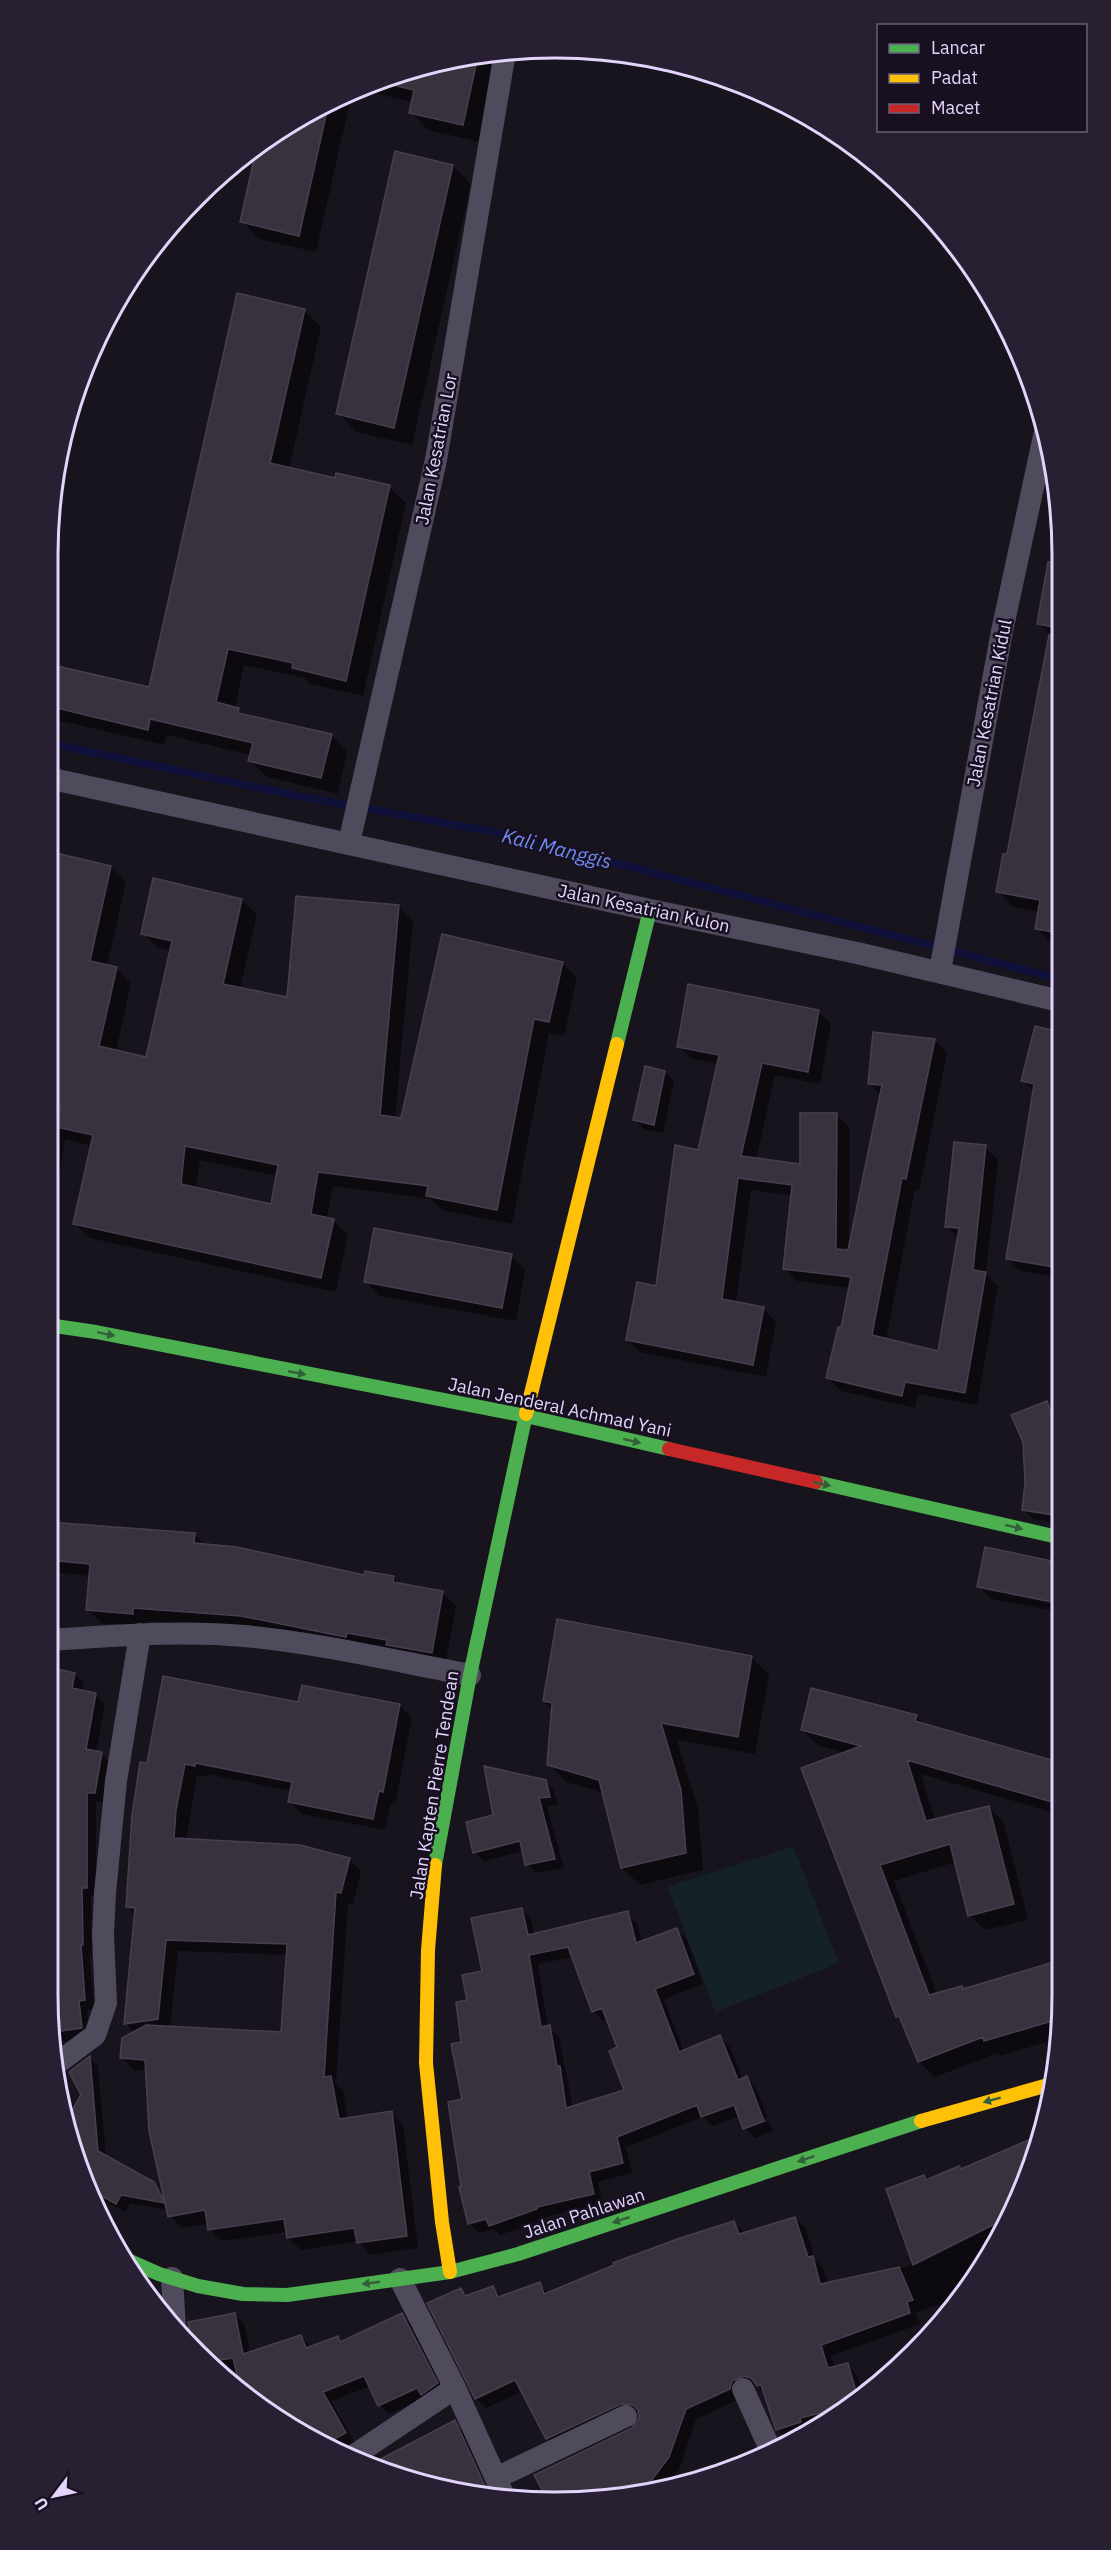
<svg xmlns="http://www.w3.org/2000/svg" width="1111" height="2550" font-family="'IBM Plex Sans',sans-serif">
<style>
.green{fill:#142228}
.shadow{fill:#0007;fill-rule:evenodd}
.lines{fill:none;stroke-linecap:round;stroke-linejoin:round}
.stream{stroke:#101138;stroke-width:8}
.building{fill:#38323f;stroke:#473f50;stroke-width:1.5;fill-rule:evenodd}
.street{stroke:#504a5d;stroke-width:22}
.fast{stroke:#4caf50;stroke-width:14}
.slow{stroke:#ffc107;stroke-width:14}
.jam{stroke:#c62828;stroke-width:14}
.oneway{fill:#326038}
.labels{text-anchor:middle;dominant-baseline:central;stroke-width:5;stroke-linejoin:round;paint-order:stroke}
.street-label{font-size:18px;fill:#e4d4fb;stroke:#181021}
.water-label{font-size:20px;font-style:italic;fill:#6d8cf0;stroke:#181021}
.rim{fill:none;stroke:#e4d4fb;stroke-width:3}
</style>
<rect width="100%" height="100%" fill="#18141d"/>
<!-- green -->
<path class="green" d="M793,1846L839,1963L715,2012L668,1887Z"/>
<!-- shadow -->
<path class="shadow" d="M500,53L480,142L428,130L411,112L413,102L360,90L424,65Z
M352,93L316,252L259,239L242,221L257,152L250,151L331,100Z
M453,166L471,184L412,445L356,432L338,413Z
M155,248L153,260L147,258Z
M304,310L321,327L289,469L336,480L389,487L406,503L363,696L310,684L304,678L244,665L235,708L245,716L331,735L347,752L338,794L267,777L250,761L251,755L167,735L164,745L48,718V665L150,689Z
M1059,532V642L1039,624L1046,598Z
M1044,670L1059,673L1060,945L1052,943L1036,928L1039,912L1013,907L998,891L1009,856Z
M48,853L111,868L126,882L107,966L116,968L131,983L116,1051L147,1058L171,951L158,948L143,933L242,900L257,915L240,989L288,999L399,907L413,922L395,1119L402,1120L562,963L577,978L564,1036L549,1033L512,1224L442,1210L431,1199L333,1186L327,1219L333,1220L348,1235L336,1292L89,1238L74,1223L92,1146L65,1139L52,1227H48ZM200,1160L277,1176L272,1206L196,1189Z
M818,1011L831,1024L820,1084L775,1075L756,1160L802,1166L837,1115L850,1128L849,1249L882,1096L869,1083L935,1040L947,1053L919,1191L915,1190L886,1340L940,1353L959,1239L946,1226L985,1147L998,1160L986,1274L998,1286L977,1405L918,1394L915,1408L841,1391L828,1378L842,1330L850,1288L797,1281L784,1268L793,1196L751,1190L736,1303L764,1309L776,1322L766,1377L640,1352L627,1339L658,1288L699,1151L718,1064L692,1059L679,1046Z
M1036,1028L1060,1034L1061,1278L1020,1271L1007,1258L1034,1092L1023,1081Z
M665,1072L674,1081L663,1133L644,1129L635,1120Z
M512,1256L525,1270L516,1321L380,1296L366,1282Z
M1047,1403L1056,1412L1061,1411L1062,1524L1033,1519L1024,1510Z
M48,1522L195,1535L206,1546L365,1577L366,1572L394,1578L401,1585L442,1593L456,1606L445,1666L255,1629L147,1621L146,1627L101,1623L88,1610L90,1576L48,1572Z
M1062,1565V1636L1052,1626L1056,1611L991,1599L979,1586Z
M751,1657L769,1675L755,1754L677,1740L698,1809L703,1870L640,1885L622,1868L604,1793L566,1782L549,1764L553,1710L544,1701Z
M48,1669L74,1674L84,1683L82,1692L95,1695L105,1704L96,1753L101,1754L111,1763L104,1802H96V1896H91L92,1954H90L94,2009L87,2010L91,2037L59,2042L55,2038L48,1994Z
M300,1704L400,1706L412,1718L395,1804L391,1803L385,1830L302,1814L290,1802L292,1791L207,1774V1777L197,1775L186,1841L349,1859L361,1871L353,1904L348,1903L336,2083L343,2090L348,2119L391,2113L403,2125L418,2248L370,2255L358,2241L301,2250L288,2238L287,2232L222,2241L209,2229L208,2224L182,2228L170,2216V2209L160,2190L165,2195L147,2071L134,2070L122,2058L135,2033L125,2023L136,1915L127,1906L148,1765ZM178,1951L288,1955L282,2034L170,2028Z
M916,1716L925,1725L1062,1765L1063,1846L1055,1813L921,1774L935,1820L989,1807L1004,1823L1028,1920L985,1930L969,1915L956,1862L894,1881L937,1994L961,1987L964,1990L1063,1961V1994L1056,2039L1001,2056L998,2053L935,2077L919,2062L903,2022L897,2016L846,1753L818,1745L802,1730ZM1059,1773H1062L1052,1809H1049Z
M545,1781L554,1790L558,1805L547,1806L564,1868L536,1873L527,1864L524,1851L484,1861L475,1852L494,1816Z
M521,1909L531,1919L535,1935L627,1913L637,1923L642,1942L677,1930L687,1940L703,1984L664,1999L684,2052L720,2037L730,2047L743,2079L746,2078L756,2088L768,2118L747,2126V2129L769,2121L773,2131L755,2138L745,2128L740,2116L713,2126L703,2117L626,2147L632,2173L598,2182L603,2203L546,2217V2219L500,2235L494,2229L479,2233L469,2223L462,2188V2043L468,2002ZM573,1957L593,2011L603,2021L607,2020L619,2048L626,2091L573,2107L559,2037L548,2027L538,1964Z
M90,2058L98,2066L106,2157L154,2183L167,2210L130,2203L125,2212L91,2194L75,2158Z
M1036,2158L995,2248L958,2299L916,2312L920,2324L831,2356L835,2368L848,2365L858,2376L862,2390L819,2426L809,2429L811,2433L788,2439L777,2429L766,2393L757,2386L748,2387L740,2399L696,2419L680,2468L664,2488L622,2498L547,2495L536,2476L633,2429L639,2424L640,2414H632L558,2449L548,2438L523,2391L486,2408L476,2398L461,2290L468,2297L493,2288L502,2297L539,2284L549,2294L734,2223L745,2233L795,2218L806,2229L815,2260L823,2268L828,2285L882,2274L915,2264L924,2177L928,2181L961,2170Z
M235,2315L245,2325L250,2353L301,2336L311,2348L337,2337L343,2343L402,2315L411,2324L446,2394L425,2398L389,2414L379,2405L371,2386L331,2401L355,2443L342,2449L301,2434L194,2346Z
M912,2349L901,2359L899,2353Z
M454,2422L464,2432L492,2493L457,2492L376,2462Z"/>
<g class="lines">
<!-- stream -->
<path class="stream" d="M48,743L298,796L505,834L1060,979"/>
</g>
<!-- building -->
<path class="building" d="M478,56L463,125L409,113L414,90L380,82L424,65Z
M329,102L299,236L240,222L257,146Z
M395,151L453,165L394,428L336,414Z
M237,293L305,309L270,463L335,478L336,473L390,485L346,681L292,668L293,663L228,649L216,702L239,708L238,713L332,734L321,778L248,761L253,743L150,719L148,730L48,706V664L149,687Z
M1048,562H1059V628L1037,624Z
M1049,635L1059,636L1060,933L1035,929L1040,900L996,892L1003,854H1007Z
M48,851L111,866L90,961L117,967L99,1046L146,1057L172,941L141,934L153,878L242,899L223,984L287,997L296,896L399,905L380,1115L401,1118L442,934L563,962L549,1022L534,1019L497,1210L426,1196L428,1186L318,1172L311,1214L334,1219L321,1278L73,1224L93,1135L56,1127L61,1105L48,1104ZM185,1146L278,1165L271,1204L181,1184Z
M688,984L819,1010L808,1072L762,1063L741,1156L800,1164V1113H837L836,1249L848,1250L882,1085L868,1084L873,1032L935,1039L906,1179L902,1178L872,1335L938,1351L959,1228L945,1227L954,1142L986,1145L973,1270L986,1272L965,1393L905,1382L902,1396L826,1378L838,1327L841,1328L851,1277L783,1269L792,1185L738,1178L722,1299L764,1307L753,1365L626,1340L637,1282L656,1286L675,1145L698,1150L719,1055L677,1047Z
M1035,1026L1060,1032L1061,1174L1052,1226L1061,1227V1268L1006,1259L1034,1084L1021,1081Z
M645,1066L665,1071L654,1125L633,1120Z
M374,1228L512,1254L502,1308L364,1282Z
M1047,1401L1053,1417L1061,1414L1060,1516L1022,1510L1025,1483L1023,1442L1011,1415Z
M48,1522L195,1533L194,1543L237,1547L364,1575L365,1571L394,1576L393,1582L443,1591L432,1653L386,1645L387,1640L347,1633L346,1637L241,1616L133,1608V1614L86,1610L90,1564L48,1560Z
M985,1547L1062,1563V1604L977,1587Z
M557,1619L752,1656L738,1737L661,1723L681,1790L686,1853L621,1868L599,1780L547,1765L552,1703L543,1701Z
M48,1667L75,1673L72,1688L96,1693L86,1749L102,1752L95,1793H87V1888H82L83,1945H81L85,2000L79,2001L82,2028L54,2032L48,1995Z
M163,1676L298,1702L302,1685L400,1704L383,1792L379,1791L373,1819L288,1802L292,1782L195,1763V1766L185,1764L176,1810L174,1838L300,1845L350,1858L341,1893L336,1892L324,2077L331,2076L339,2119L392,2111L407,2236L357,2243L354,2228L287,2238L284,2219L208,2230L205,2210L168,2217L149,2131L145,2060L120,2058L122,2038L146,2025L281,2032L287,1944L166,1940L158,2019L124,2024L135,1908L126,1907L132,1815L140,1762L147,1763Z
M811,1688L917,1715L915,1721L1062,1763L1052,1802L907,1760L926,1821L989,1806L1014,1904L968,1916L950,1844L880,1865L929,1995L962,1986L963,1989L1057,1961L1063,1981L1059,2019L984,2041L983,2037L918,2062L899,2016L896,2017L801,1768L861,1746L801,1730Z
M484,1766L546,1780L550,1797L539,1798L555,1859L525,1865L520,1841L473,1853L466,1822L493,1815Z
M522,1908L528,1935L628,1911L636,1943L677,1928L694,1974L655,1989L679,2052L720,2035L738,2080L747,2076L764,2121L743,2129L734,2105L701,2117L697,2105L617,2137L623,2163L589,2172L594,2194L537,2207V2209L489,2226L486,2219L468,2224L459,2187H461L448,2102L462,2099L451,2044L461,2042L456,2002L467,2000L462,1975L482,1971L471,1918ZM568,1947L592,2012L602,2008L617,2047L609,2051L624,2090L566,2108L560,2066H557L550,2025L541,2027L529,1955Z
M90,2056L98,2151L154,2182L165,2203L121,2195L116,2204L89,2189L75,2158L68,2117L81,2095L69,2072Z
M1040,2135L1036,2158L1009,2217L913,2265L886,2189L924,2175L926,2180L959,2166L961,2169Z
M795,2217L808,2257L813,2256L820,2284L899,2267L913,2300L907,2302L910,2313L821,2345L828,2368L848,2363L857,2395L841,2408L800,2418L801,2422L776,2430L761,2385L757,2386L751,2378L744,2376L732,2381L730,2389L686,2409L669,2457L642,2493L622,2498L545,2495L534,2475L632,2428L639,2418L638,2410L633,2405L621,2404L546,2439L515,2380L475,2399L427,2303L461,2288L465,2296L493,2286L498,2297L540,2282L544,2294L614,2265L613,2263L680,2238L734,2221L739,2234Z
M235,2313L243,2354L301,2335L306,2348L338,2336L340,2342L402,2313L438,2383L421,2395L417,2388L378,2406L364,2376L323,2392L346,2433L326,2443L301,2434L239,2382L233,2358L213,2361L192,2344L188,2322Z
M455,2420L485,2486L471,2493L457,2492L375,2462Z"/>
<g class="lines">
<!-- street -->
<path class="street" d="M48,778L650,910L857,953L1060,1001
M349,843L436,460L505,52
M940,971L1002,631L1044,436
M48,1640C114,1636 179,1630 244,1636C320,1643 395,1661 470,1675
M59,2062L95,2035L106,2003L103,1935L105,1893L116,1781L140,1634
M172,2278L175,2330
M400,2279L455,2388L503,2494
M743,2389L771,2451
M356,2454L455,2388
M496,2478L626,2416"/>
<!-- fast -->
<path class="fast" d="M617,1044L650,910
M48,1325L96,1332L526,1416L669,1449
M816,1482L1062,1538
M435,1865L470,1675L526,1414
M123,2258L159,2274L198,2286L243,2294L287,2295L450,2272L518,2254L921,2121"/>
<!-- slow -->
<path class="slow" d="M526,1414L617,1044
M435,1865L428,1950L426,2063L442,2222L450,2272
M921,2121L1048,2085"/>
<!-- jam -->
<path class="jam" d="M669,1449L816,1482"/>
</g>
<!-- one-way arrows -->
<defs><path id="oneway-solid" d="M-6-.8H1V-3.2L6.5 0L1 3.2V.8H-6Z" transform="scale(1.5)"/></defs>
<g class="oneway">
<use href="#oneway-solid" transform="translate(106 1334) rotate(12)"/>
<use href="#oneway-solid" transform="translate(297 1373) rotate(11)"/>
<use href="#oneway-solid" transform="translate(632 1441) rotate(13)"/>
<use href="#oneway-solid" transform="translate(822 1484) rotate(12)"/>
<use href="#oneway-solid" transform="translate(1014 1527) rotate(14)"/>
<use href="#oneway-solid" transform="translate(992 2100) rotate(165)"/>
<use href="#oneway-solid" transform="translate(806 2159) rotate(162)"/>
<use href="#oneway-solid" transform="translate(621 2220) rotate(162)"/>
<use href="#oneway-solid" transform="translate(371 2283) rotate(172)"/>
</g>
<g class="labels">
<!-- street labels -->
<g class="street-label">
<text transform="translate(436 449) rotate(-79)">Jalan Kesatrian Lor</text>
<text transform="translate(989 703) rotate(-79)">Jalan Kesatrian Kidul</text>
<text transform="translate(644 908) rotate(12)">Jalan Kesatrian Kulon</text>
<text transform="translate(560 1407) rotate(12)">Jalan Jenderal Achmad Yani</text>
<text transform="translate(434 1785) rotate(-81)">Jalan Kapten Pierre Tendean</text>
<text transform="translate(584 2213) rotate(-18)">Jalan Pahlawan</text>
</g>
<!-- water labels -->
<g class="water-label">
<text transform="translate(557 848) rotate(14)">Kali Manggis</text>
</g>
</g>
<!-- crop -->
<path d="M0 0H1111V2550H0ZM555 58H555A497 497 0 0 1 1052 555V1995A497 497 0 0 1 555 2492H555A497 497 0 0 1 58 1995V555A497 497 0 0 1 555 58Z" fill="#282032" fill-rule="evenodd"/>
<path class="rim" d="M555 58H555A497 497 0 0 1 1052 555V1995A497 497 0 0 1 555 2492H555A497 497 0 0 1 58 1995V555A497 497 0 0 1 555 58Z"/>
<!-- legend -->
<rect x="877" y="24" width="210" height="108" fill="#181021" stroke="#6a5e78" stroke-width="1.5"/>
<rect x="889" y="44" width="30" height="9" fill="#4caf50" stroke="#6a5e78" stroke-width="1.5"/>
<text x="931" y="54" font-size="18" fill="#e4d4fb">Lancar</text>
<rect x="889" y="74" width="30" height="9" fill="#ffc107" stroke="#6a5e78" stroke-width="1.5"/>
<text x="931" y="84" font-size="18" fill="#e4d4fb">Padat</text>
<rect x="889" y="104" width="30" height="9" fill="#c62828" stroke="#6a5e78" stroke-width="1.5"/>
<text x="931" y="114" font-size="18" fill="#e4d4fb">Macet</text>
<!-- north arrow -->
<g transform="translate(54 2496) rotate(238)" stroke="#181021" stroke-width="4.5" paint-order="stroke">
<path d="M0-4.5L10 22L0 15L-10 22Z" fill="#e4d4fb"/>
<text y="-9" font-size="16" font-weight="bold" text-anchor="middle" fill="#e4d4fb">U</text>
</g>
</svg>
